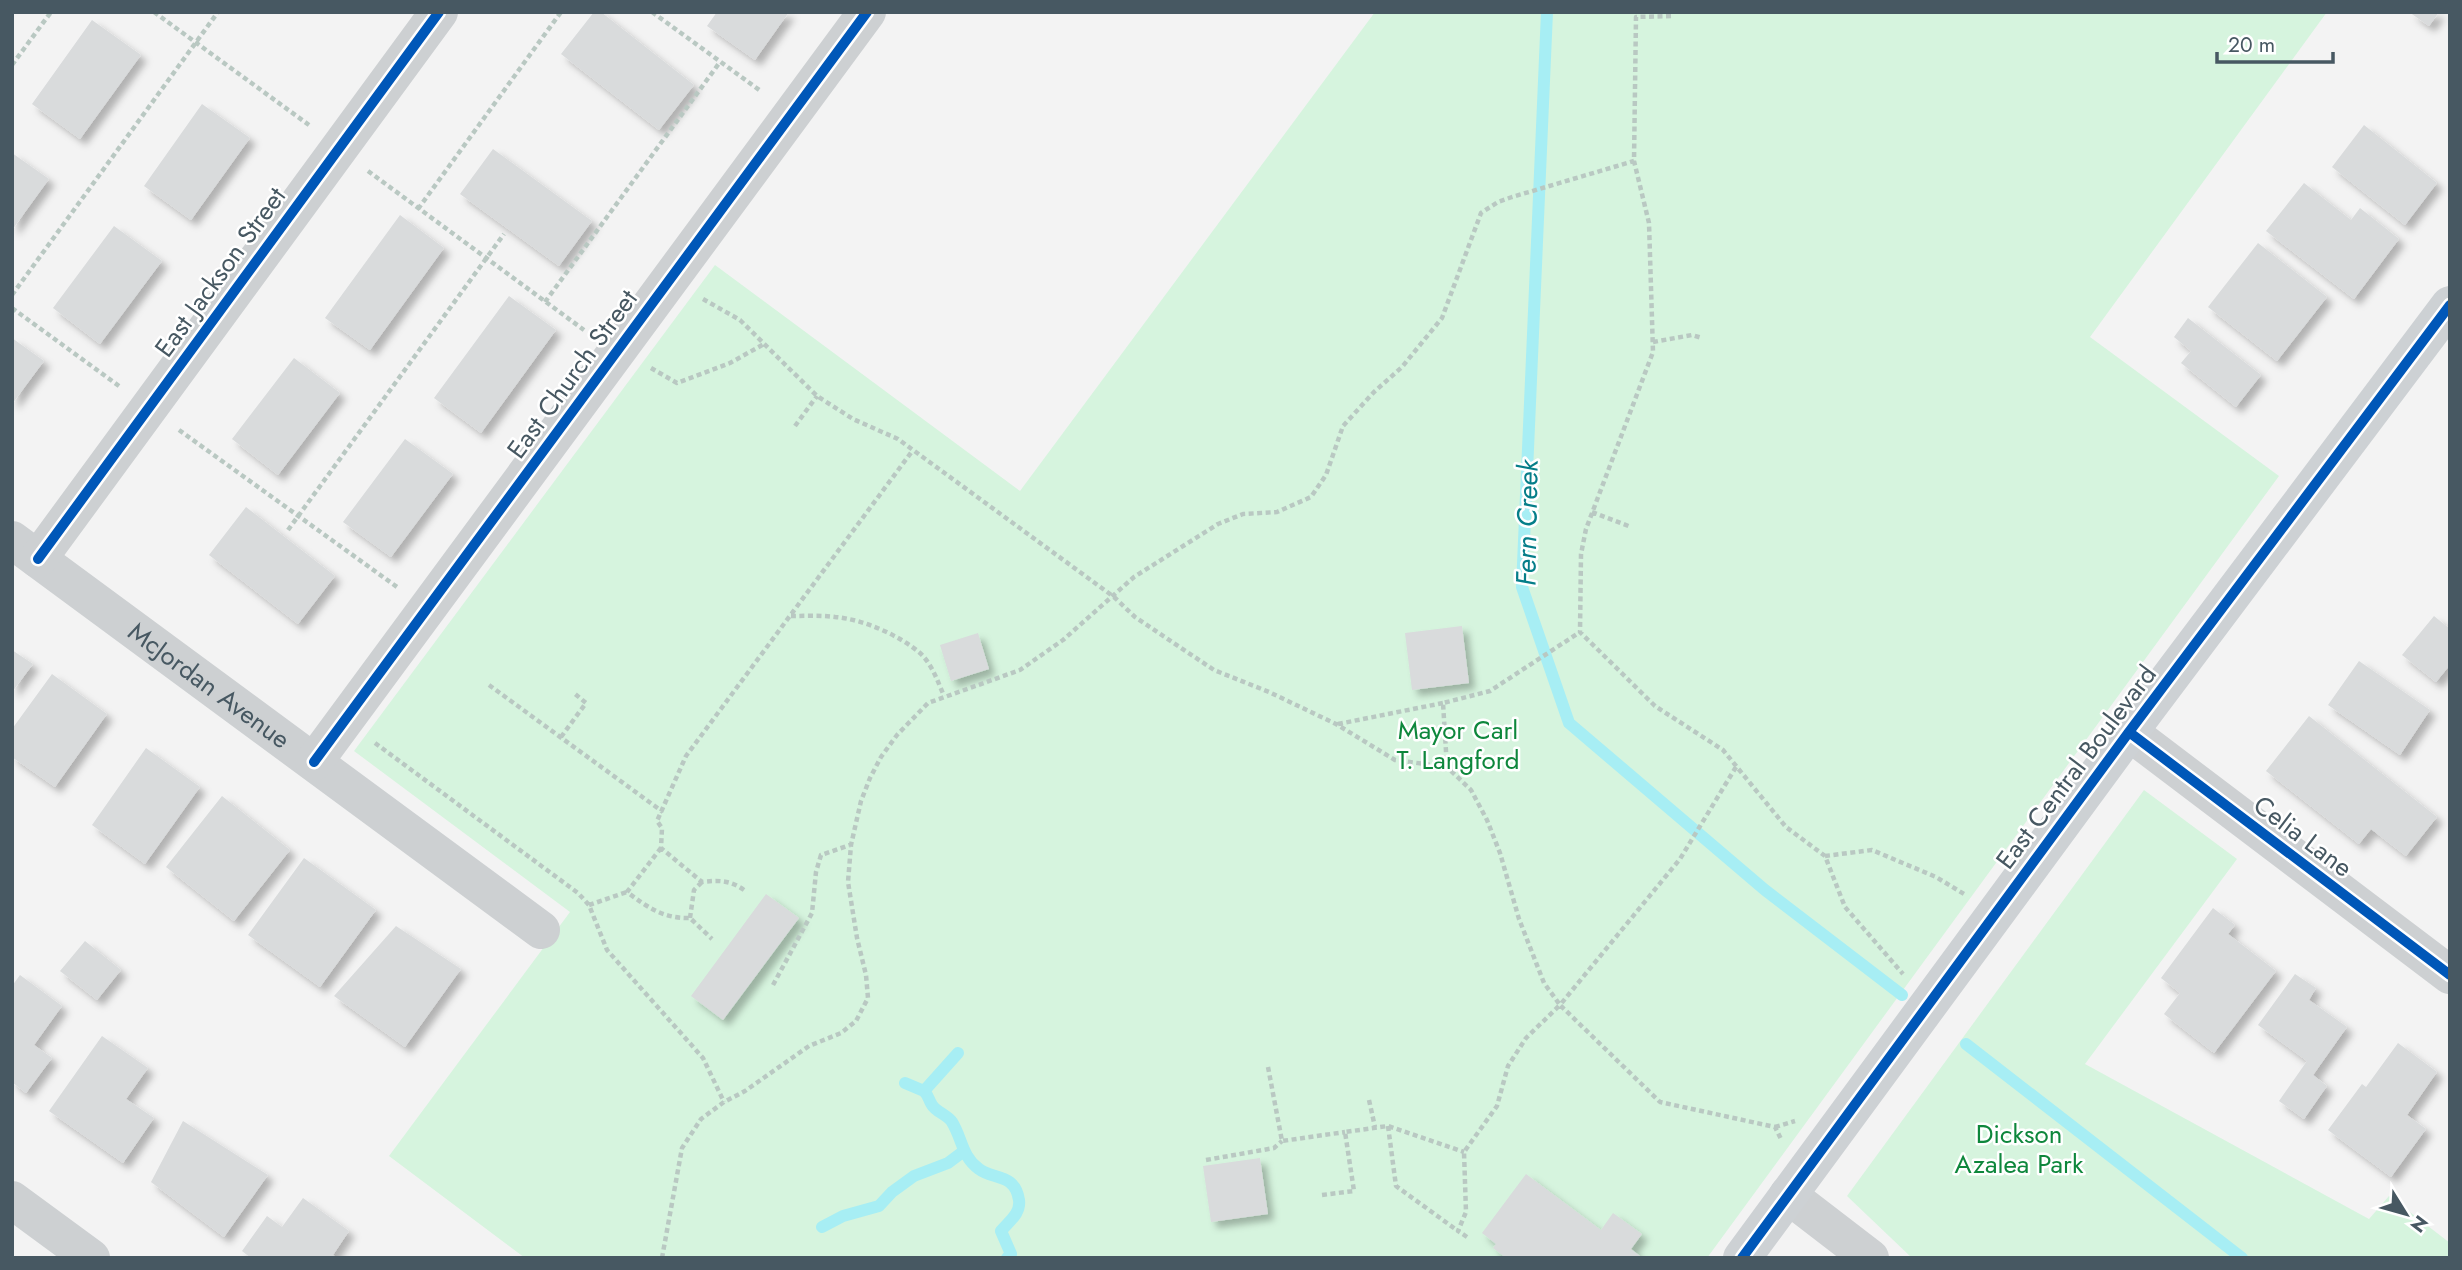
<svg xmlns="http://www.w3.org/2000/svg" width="2462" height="1270" font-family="Jost,sans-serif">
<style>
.green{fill:#d6f4de}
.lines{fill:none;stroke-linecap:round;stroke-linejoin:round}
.stream{stroke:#a7eef4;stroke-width:12}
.building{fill:#d9dbdc;filter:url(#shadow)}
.path{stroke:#b9c8c2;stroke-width:4.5;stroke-dasharray:5 3.5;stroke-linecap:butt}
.street{stroke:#cdd0d2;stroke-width:38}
.secondary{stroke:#cdd1d4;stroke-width:38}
.cycleway-casing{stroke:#fff;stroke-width:15}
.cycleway{stroke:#0057b8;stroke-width:10}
.labels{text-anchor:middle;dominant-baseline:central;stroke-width:5;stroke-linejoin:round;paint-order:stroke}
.street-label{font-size:26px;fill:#475862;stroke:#fff}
.park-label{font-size:26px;fill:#0e873c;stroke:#fff}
.water-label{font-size:28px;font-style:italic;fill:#057e89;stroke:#fff}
</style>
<defs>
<filter id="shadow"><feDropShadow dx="6" dy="6" stdDeviation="3.5" flood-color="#0004"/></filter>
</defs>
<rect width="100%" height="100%" fill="#f3f3f3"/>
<!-- green -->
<path class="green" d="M1375,12H2327L2090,337L2279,476L1707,1258H525L389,1156L570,912L354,751L715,265L1020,491Z
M2144,790L2237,859L2085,1064L2369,1219L2389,1196L2450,1243V1258H1912L1847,1196Z"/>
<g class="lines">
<!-- stream -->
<path class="stream" d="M1547,12L1522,587L1569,723L1765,890L1902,995
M1966,1044L2242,1258
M958,1053L924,1091C929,1096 928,1099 932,1105C936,1112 948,1115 952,1122C962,1138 962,1157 979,1169C993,1180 1015,1173 1019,1200C1021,1214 1008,1222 1001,1231L1011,1254L1007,1258
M905,1083L924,1091
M822,1227L843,1216L879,1206L892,1192L914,1176L948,1163L964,1151"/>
</g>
<!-- building -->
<path class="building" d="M594,12H601L694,85L659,130L561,54Z
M717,12H789L755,60L707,26Z
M2409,12H2439L2429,26Z
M92,20L141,55L80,139L32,104Z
M202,104L250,138L191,220L144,186Z
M2364,125L2437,183L2405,225L2332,167Z
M493,149L592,221L559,266L460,194Z
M12,153L49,179L12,230Z
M2304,183L2351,220L2360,208L2399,239L2354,299L2266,231Z
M400,215L444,248L370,350L325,318Z
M114,226L162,261L100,344L53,308Z
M2258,243L2327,297L2277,361L2208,307Z
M509,296L556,330L481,433L434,398Z
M2188,318L2261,375L2236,407L2181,363L2191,351L2174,337Z
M12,338L44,361L12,404Z
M294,358L340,393L278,475L232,439Z
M405,439L453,474L391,557L343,522Z
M246,507L335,576L298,624L209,555Z
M2434,616L2450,629V665L2436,682L2402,655Z
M1462,626L1469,683L1412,690L1405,633Z
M978,633L989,669L951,681L940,645Z
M12,650L33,664L12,692Z
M2359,661L2430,710L2400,755L2328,705Z
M52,674L107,714L55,787L12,757V729Z
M2309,716L2437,817L2406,856L2371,829L2359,844L2266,771Z
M146,748L200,787L145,864L92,825Z
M222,796L290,850L234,921L166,867Z
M304,858L376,910L320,987L248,935Z
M766,894L799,918L723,1020L691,996Z
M2213,908L2235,925L2228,934L2276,971L2214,1053L2164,1014L2180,993L2161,978Z
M396,926L461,969L405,1047L334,996Z
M85,941L121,970L97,1000L60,971Z
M2295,974L2316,988L2309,1000L2347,1027L2313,1075L2327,1086L2304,1119L2279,1101L2307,1061L2258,1025Z
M20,975L62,1006L34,1045L52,1058L26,1093L12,1082V986Z
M102,1036L148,1068L126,1099L154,1118L123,1163L49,1111Z
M2398,1043L2437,1072L2407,1115L2426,1129L2391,1177L2328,1130L2362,1084L2366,1087Z
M183,1121L268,1175L224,1237L151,1182Z
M1260,1158L1268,1214L1211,1222L1203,1166Z
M1526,1174L1601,1230L1613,1213L1642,1234L1631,1249L1640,1256L1638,1258H1506L1493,1248L1496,1244L1482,1233Z
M303,1198L349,1231L333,1255L337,1258H251L242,1251L267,1216L282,1227Z"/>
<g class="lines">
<!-- path -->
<path class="path" d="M154,12L309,125
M652,12L762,92
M1671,16L1636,17L1634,161L1649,223L1653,352L1586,529L1581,554L1580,632L1655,706L1723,750L1786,827L1825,856L1845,907L1903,974
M12,65L51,12
M368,171L584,330
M418,209L561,12
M12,295L218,12
M703,299L740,320L817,396L853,419L898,439L1114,597L1135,617L1214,670L1269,692L1336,724L1395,760L1447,767
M545,302L720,62
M12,308L119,386
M1653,342L1692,335L1702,338
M651,368L677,383L730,363L764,344
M795,426L817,396
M179,430L397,587
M1592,512L1631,527
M288,530L504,234
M791,616C805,616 820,615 835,617C862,619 899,635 920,653C932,664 938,682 944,696
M489,685L663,812
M1338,724L1443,703
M561,737L586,703L574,693
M375,743L578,893L589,905L607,950L703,1058L724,1102
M1736,767L1680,859L1560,1005L1660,1102L1775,1127L1782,1141
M661,848L627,892C647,907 664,919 690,918L712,939
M1825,856L1872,850L1936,877L1964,894
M744,890C730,880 718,880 702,882L661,848L662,828L657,821L686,756L913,450
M589,905L627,892
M690,918L694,890L702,882
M773,985L812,913L816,872L821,855L850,845
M1268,1067L1282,1141L1345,1132
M1369,1100L1375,1127
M1388,1126L1396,1186L1458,1231
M1775,1127L1795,1121
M1206,1160L1274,1148L1282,1141
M1322,1195L1354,1191L1345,1132L1388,1126L1464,1152
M1467,1237L1458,1231L1466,1212L1464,1152L1497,1106L1508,1066L1526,1038L1560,1005L1544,983L1519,919L1500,853L1487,820L1471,790L1447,767L1443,703L1490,691L1580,632
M662,1258L682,1148L701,1119L724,1102L745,1091L809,1046L841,1033L856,1021L868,998L866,975L857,938L848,882L851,845L861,801L870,778L881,757L897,735L928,703L1020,670L1063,640L1134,577L1218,524L1243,514L1277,512L1311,497L1326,475L1343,426L1374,392L1402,367L1442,318L1481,213L1498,202L1512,197L1634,161"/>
<!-- street -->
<g class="street">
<path id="s1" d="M12,540L541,930"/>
<path d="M38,559L439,12"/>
<path d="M2129,732L2450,975"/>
<path d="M314,762L867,12"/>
<path d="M1788,1195L1870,1258"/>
<path d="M12,1200L91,1258"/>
</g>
<!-- secondary -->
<path class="secondary" d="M1742,1258L2129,732L2450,305"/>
<defs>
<path id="cycleway" d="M38,559L439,12
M2129,732L2450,975
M314,762L867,12
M1742,1258L2129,732L2450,305"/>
</defs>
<!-- cycleway casing -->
<use href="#cycleway" class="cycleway-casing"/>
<!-- cycleway -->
<use href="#cycleway" class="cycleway"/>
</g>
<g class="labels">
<!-- street labels -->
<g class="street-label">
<text transform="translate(220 272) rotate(-54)">East Jackson Street</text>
<text transform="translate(572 374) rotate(-54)">East Church Street</text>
<text stroke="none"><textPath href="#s1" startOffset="245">McJordan Avenue</textPath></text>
<text transform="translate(2076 767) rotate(-53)">East Central Boulevard</text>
<text transform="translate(2303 836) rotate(37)">Celia Lane</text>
</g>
<!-- park labels -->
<g class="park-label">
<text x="1458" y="730">Mayor Carl<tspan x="1458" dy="30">T. Langford</tspan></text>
<text x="2019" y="1134">Dickson<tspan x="2019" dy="30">Azalea Park</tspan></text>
</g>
<!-- water labels -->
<g class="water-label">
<text transform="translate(1527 523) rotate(-89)">Fern Creek</text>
</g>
</g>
<!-- border -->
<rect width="2462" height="1270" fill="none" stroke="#475862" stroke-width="28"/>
<!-- north arrow -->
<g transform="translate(2406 1214) rotate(127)" stroke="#ffffff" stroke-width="5" paint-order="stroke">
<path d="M0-5L12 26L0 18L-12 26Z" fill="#475862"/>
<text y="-10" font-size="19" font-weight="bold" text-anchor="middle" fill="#475862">N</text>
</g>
<!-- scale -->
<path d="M2217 52v10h116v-10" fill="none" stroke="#475862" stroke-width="3.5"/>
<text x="2228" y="52" font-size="21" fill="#475862" stroke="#ffffff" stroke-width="5" paint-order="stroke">20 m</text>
</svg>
